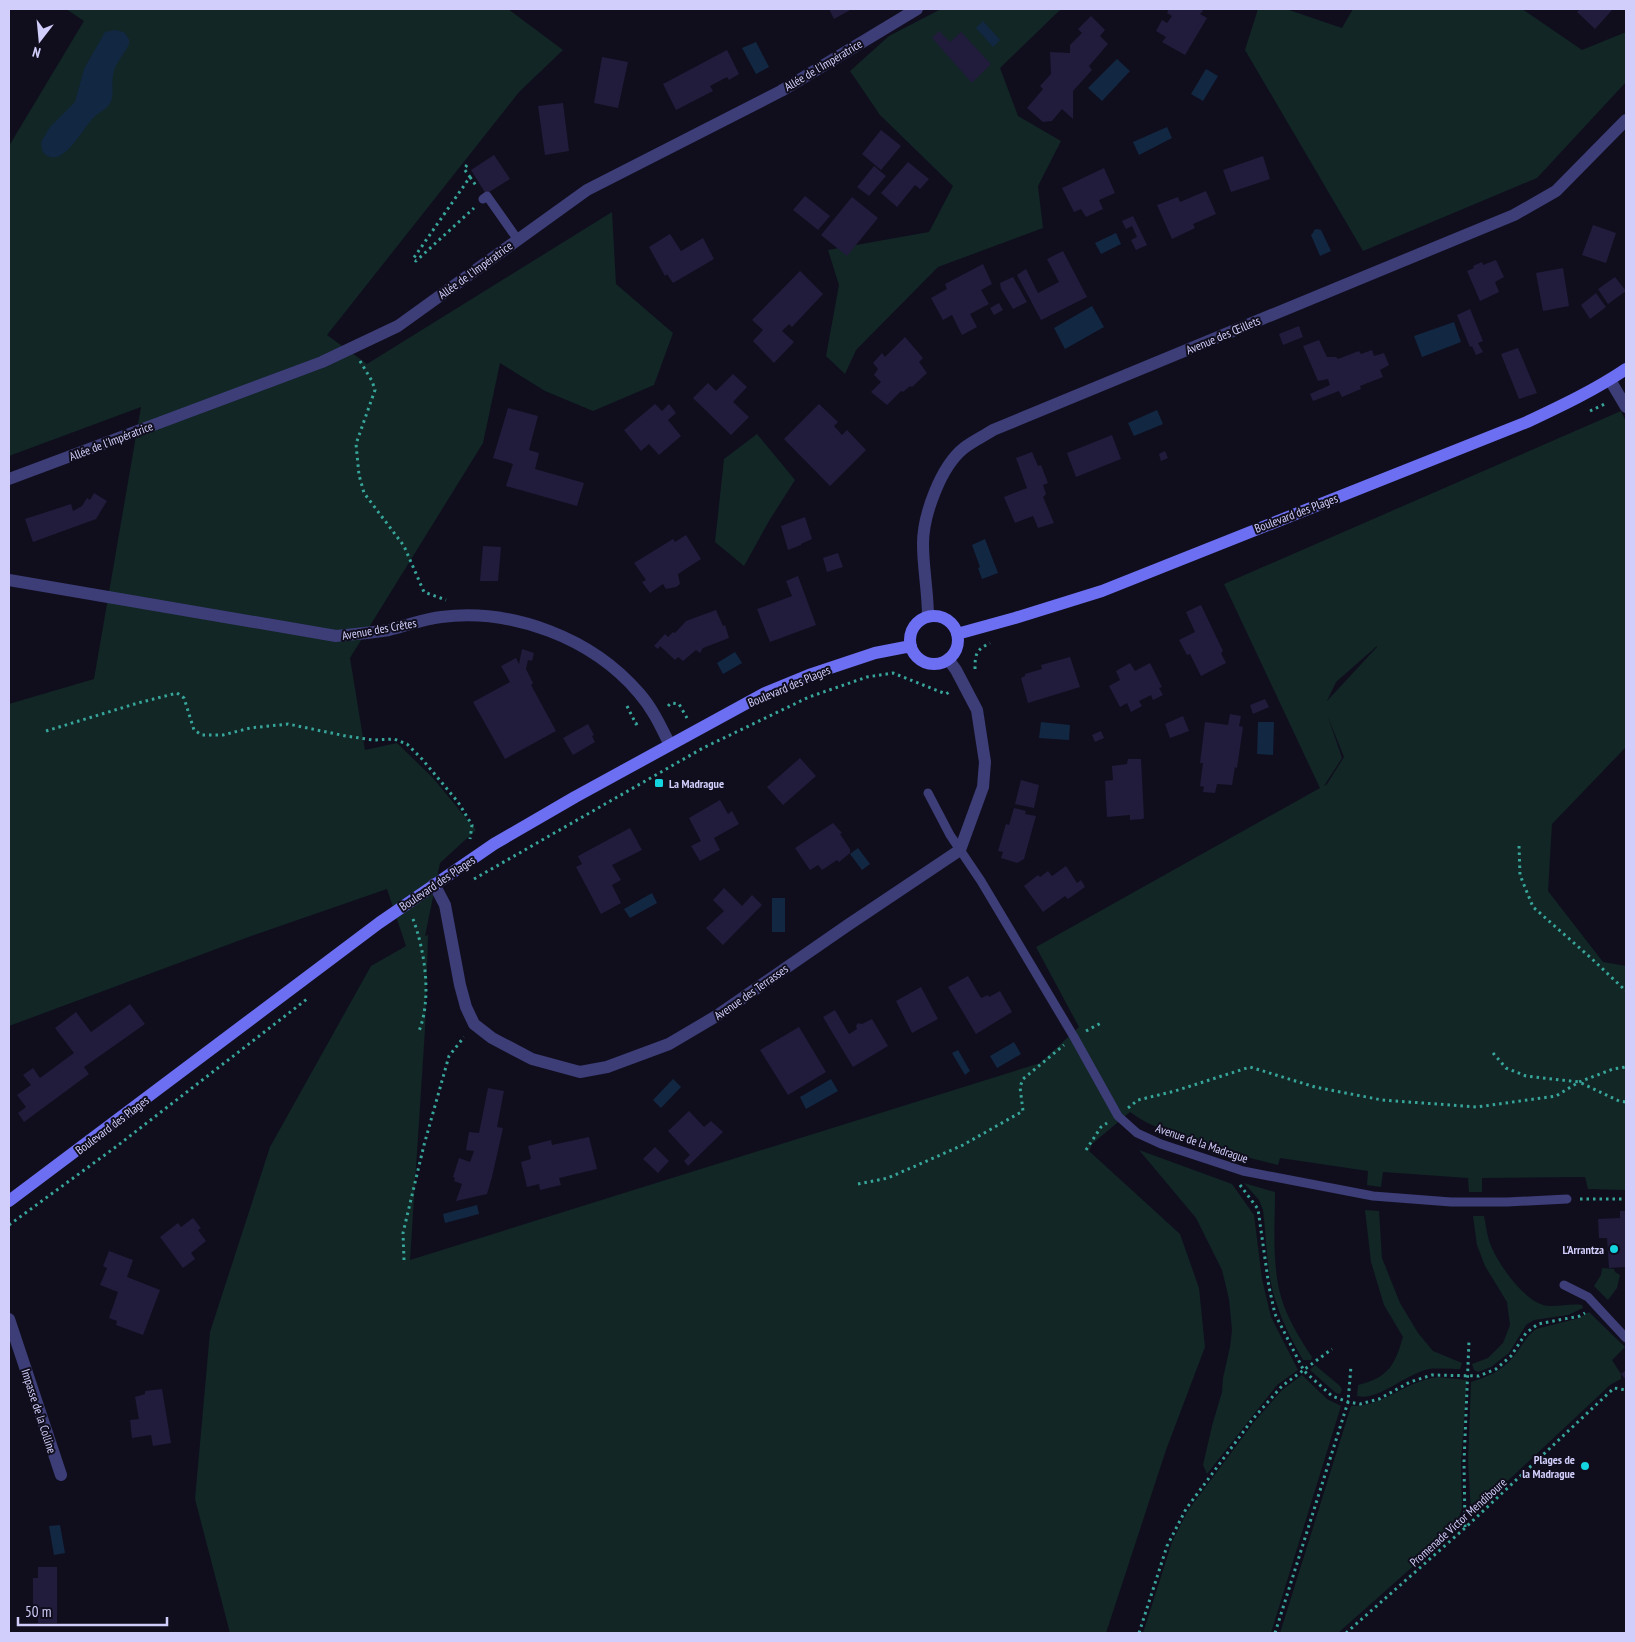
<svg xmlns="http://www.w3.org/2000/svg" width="1635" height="1642" font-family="'PT Sans Narrow',sans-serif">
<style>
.green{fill:#112625;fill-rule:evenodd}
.water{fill:#122742}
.building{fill:#211b3c}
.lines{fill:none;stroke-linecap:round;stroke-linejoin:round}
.path{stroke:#38a59a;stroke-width:3;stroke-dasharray:2.5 4;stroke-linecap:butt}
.service{stroke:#3d3d78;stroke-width:9}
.minor{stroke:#3d3d78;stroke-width:12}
.secondary{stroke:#6d6ff2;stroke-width:12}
.poi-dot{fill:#14d4e0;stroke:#100e1d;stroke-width:2}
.labels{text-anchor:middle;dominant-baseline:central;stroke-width:4;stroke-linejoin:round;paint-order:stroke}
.street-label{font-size:12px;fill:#d1cefb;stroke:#100e1d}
.poi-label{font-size:12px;font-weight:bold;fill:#d1cefb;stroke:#100e1d;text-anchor:end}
</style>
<rect width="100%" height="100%" fill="#100e1d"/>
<!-- green -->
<path class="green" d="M66,9H508L563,50L519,92L327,335L367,364L612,212L616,284L673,333L654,385L593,411L545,391L500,363L483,443L350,658L365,750L397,743L433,778L476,830L440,863L425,936L428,935L425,1029L410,1260L1040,1063L1079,1027L1036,947L1320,788L1224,584L1621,411L1626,422V747L1552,824L1548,891L1603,962L1626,966V1190L1588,1189L1585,1177L1482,1178V1192H1469L1468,1178L1383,1172L1381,1187L1367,1185L1368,1171L1280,1158L1278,1165C1253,1159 1229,1152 1204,1144C1178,1136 1152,1128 1130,1112L1092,1144L1089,1151L1180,1234L1199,1288L1205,1347L1166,1450L1106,1633H230L195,1499L210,1332L270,1147L371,966L406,946L387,889L257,934L9,1026V704L94,679L141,407L9,456V146L84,21ZM1377,646V647L1327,701L1336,682ZM1328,717L1344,757L1327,784L1324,786L1342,758Z
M941,9H1061L1000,68L1018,116L1061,141L1038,186L1043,228L938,267L856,350L845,374L826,356L839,285L828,250L929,232L953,186L880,115L850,71L889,36Z
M1258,9H1286L1342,28L1353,9H1522L1582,50L1626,32V82L1537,178L1363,251L1245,50Z
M757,434L795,480L769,521L744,566L715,542L724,459Z
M1139,1150L1232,1184L1254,1215L1262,1279L1271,1317L1298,1370L1277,1385L1207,1474L1203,1465L1212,1426L1222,1392L1223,1378L1230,1347L1232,1330L1229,1299L1222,1270L1196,1218Z
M1244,1183L1275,1192C1275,1229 1271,1271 1284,1306C1291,1324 1301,1341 1312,1357L1311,1360H1303C1293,1342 1283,1324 1277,1305C1266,1275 1267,1241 1263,1210L1259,1200Z
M1365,1210L1379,1211L1382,1258L1400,1303L1418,1333L1433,1351L1462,1363L1460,1369C1452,1369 1435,1368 1429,1369C1407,1373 1377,1402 1357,1396L1358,1385C1388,1378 1395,1365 1403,1337L1384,1305L1371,1262Z
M1473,1216H1484C1486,1225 1487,1236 1491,1246C1499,1265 1523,1299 1543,1305C1554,1308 1570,1303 1582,1305L1583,1308L1568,1315L1534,1320L1526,1325L1509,1353L1491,1367L1478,1372L1474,1370L1472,1364L1488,1358L1503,1343L1510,1325L1507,1302L1485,1266L1477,1245Z
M1602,1268L1614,1269L1615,1272L1620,1275L1617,1288L1608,1300L1594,1286L1601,1275Z
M1589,1312L1625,1347L1612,1360L1621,1374V1379L1610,1385L1482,1505L1471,1512L1468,1461L1471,1382C1487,1377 1502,1371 1513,1357C1521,1348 1525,1337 1536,1329L1579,1318Z
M1315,1365L1340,1386L1342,1390L1340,1394L1336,1393L1310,1370Z
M1302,1375L1327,1399L1341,1406L1271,1633H1143L1172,1542L1187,1512L1254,1422L1282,1390Z
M1438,1377L1467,1380L1461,1463L1462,1509L1454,1530L1338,1633H1280L1351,1406C1386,1406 1404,1381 1438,1377Z"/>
<!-- water -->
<path class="water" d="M983,21L1000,40L993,47L976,28Z
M115,30L124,32L129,39V44C125,54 114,64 113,75C111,84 115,97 109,105C105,110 98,113 94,117C84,127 66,162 50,157C42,154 42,150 41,142L50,127L75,102L84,69L105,32Z
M756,42L769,67L756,74L742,48Z
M1117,59L1130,71L1102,101L1088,88Z
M1206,69L1218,76L1203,101L1191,94Z
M1167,127L1172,138L1139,155L1133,142Z
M1317,229L1321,230L1331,251L1320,256L1311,235L1313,233L1314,230Z
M1116,233L1121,244L1101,254L1095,243Z
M1092,306L1104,327L1065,349L1054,328Z
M1454,322L1461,342L1422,357L1414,336Z
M1157,410L1163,424L1134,436L1128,423Z
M985,539L998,573L982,579L978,568L980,567L972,545Z
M735,652L742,663L723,674L717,663Z
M1041,722L1070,725L1069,740L1039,738Z
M1258,722H1274L1273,755L1257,754Z
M858,848L870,864L862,870L850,854Z
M652,893L657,903L630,918L624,909Z
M772,898H785V932H772Z
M1014,1042L1021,1054L997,1068L990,1056Z
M958,1050L970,1071L965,1075L952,1053Z
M673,1079L681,1087L661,1108L653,1100Z
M831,1079L838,1091L806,1109L800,1097Z
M477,1205L479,1214L445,1223L443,1214Z
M60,1525L65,1553L54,1555L49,1526Z"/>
<!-- building -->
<path class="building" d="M829,9H852L834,19Z
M1169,9H1183L1185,10L1186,9H1200L1203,11L1200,14L1207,18L1185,55L1162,42L1166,37L1156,31L1162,20L1167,23L1172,16L1167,13Z
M1580,9H1613L1595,29L1577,12Z
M1091,16L1105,30L1100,36L1108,44L1089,66L1092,70L1073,91V119L1062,109L1052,121L1043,122L1027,108L1043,89L1040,86L1051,74L1050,52L1070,53V45L1082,33L1078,29Z
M939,31L950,42L961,32L991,64L972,83L932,38Z
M727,50L739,74L729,80L727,77L710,86L713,91L676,110L663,84Z
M602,57L628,62L618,108L594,103Z
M563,103L569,151L545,155L538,106Z
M881,130L901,146L881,170L862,154Z
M494,155L510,179L486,194L471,170Z
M1263,156L1270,179L1231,192L1223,170Z
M908,162L929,179L920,189L915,185L897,207L881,193Z
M874,166L886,176L869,196L857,187Z
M1104,168L1115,193L1099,200L1103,209L1086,217L1081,209L1074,212L1062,188Z
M1206,191L1216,214L1193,224L1195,228L1172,239L1157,205L1178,197L1180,202Z
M805,196L830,216L818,230L793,210Z
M852,197L878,218L847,256L821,235Z
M1133,216L1147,245L1136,250L1131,240L1137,237L1132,226L1126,229L1122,221Z
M1593,225L1616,233L1606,263L1582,255Z
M670,234L681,251L703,238L714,259L673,283L667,274L665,276L649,247Z
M1063,251L1087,297L1041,320L1017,275L1026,269L1038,293L1059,282L1047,259Z
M1496,260L1504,277L1495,282L1499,292L1480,301L1467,271L1474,268L1473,266L1482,262L1483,265Z
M983,264L992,284L981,290L989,304L970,314L977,327L962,335L952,315L943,320L931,298L947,289L945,284Z
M1563,268L1569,306L1543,311L1536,273Z
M800,271L823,294L792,327L789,324L782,331L794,342L774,363L753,341L763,330L752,320Z
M1013,277L1027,302L1013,309L1001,289L1000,283Z
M1615,277L1626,291L1608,304L1598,289Z
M1596,293L1606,307L1590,319L1581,305Z
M999,303L1003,310L994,315L990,308Z
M1470,309L1483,341L1478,343L1483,352L1476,355L1472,346L1470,347L1457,315Z
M1299,326L1303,337L1283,345L1279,334Z
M905,337L923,358L919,362L927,373L912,387L910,386L903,392L901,391L887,405L871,392L881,382L874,375L878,369L873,363L882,353L885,357Z
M1319,340L1327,357H1336L1338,359L1359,351L1361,354L1372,350L1374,356L1384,353L1389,365L1380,370L1383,377L1360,386L1361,389L1342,397L1339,391L1313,401L1310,394L1330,385L1328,379L1318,381L1303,346Z
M1518,348L1537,393L1519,399L1501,354Z
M733,374L747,387L733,402L749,417L731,435L693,398L708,383L716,391Z
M655,404L662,411L669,404L676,413L668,420L681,436L659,455L649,444L641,451L624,430Z
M819,404L838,422L834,426L842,435L847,430L866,450L830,486L784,439Z
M508,408L538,416L529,450L539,453L535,469L584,483L577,506L506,486L513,464L493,458Z
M1112,435L1121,459L1076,477L1067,453Z
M1165,451L1168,458L1161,461L1159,454Z
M1032,452L1038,466L1041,465L1048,483L1043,485L1046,494L1043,497L1054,523L1038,528L1033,516L1015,523L1004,497L1027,488L1016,458Z
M94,493L107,501L96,519L33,542L25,519L71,504L73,511L82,506L87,498L90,500Z
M805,517L812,539L801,544V545L788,550L781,526Z
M686,535L701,559L678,574L680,584L676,587L666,589L663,584L650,593L642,582L646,580L634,563L673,539L675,542Z
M483,546L501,547L498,581H480Z
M838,553L843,567L827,572L823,558Z
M798,576L816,625L770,642L757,609L792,596L786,581Z
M1201,605L1223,651L1221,653L1226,663L1201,676L1190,654L1187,655L1179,640L1195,632L1186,612Z
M716,610L723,626L725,625L729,638L703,648L700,653L696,650L683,661L678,657L675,660L660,646L658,649L654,646L665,634L668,637L673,632L675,633L686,621Z
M522,649L534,653L532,661L528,660L526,669L533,683L531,685L556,731L505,759L473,702L510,682L501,666L516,658L519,664Z
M1070,657L1080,687L1028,703L1021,678L1025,676V674L1042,669L1041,665Z
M1130,663L1135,671L1150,663L1162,687L1159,688L1163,695L1153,700L1151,695L1139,701L1142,706L1131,712L1127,703L1120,707L1109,686L1120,680L1116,671Z
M1265,699L1269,707L1253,714L1250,705Z
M1230,714L1241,716L1239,726L1243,727L1237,768L1235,767L1232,785L1217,784L1215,793L1203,792L1204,787L1200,786L1203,763H1200L1205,722L1228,725Z
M1183,716L1189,731L1170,738L1165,724Z
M588,724L594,735L592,736L595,742L573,755L563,738Z
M1101,731L1104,738L1095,742L1092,735Z
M800,758L816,776L783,805L767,787Z
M1128,759H1141L1144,818L1142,819L1130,820V815L1107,817L1105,781L1113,780L1112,766L1127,764Z
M1021,780L1039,785L1034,808L1015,804Z
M720,800L728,814L732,811L739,824L714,838L720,850L700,861L691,846L701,841L689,818Z
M1014,808L1026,811L1025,814L1036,816L1024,859L1017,863L1001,858L1003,852L998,851L1006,824L1009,825Z
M833,823L842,833L840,834L850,849V853L839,862L837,860L822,870L818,865L810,870L795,848Z
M630,828L642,850L612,865L621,880L612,885L621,903L601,914L576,867L582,864L578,856Z
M1066,866L1077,883L1081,880L1085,887L1068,899L1065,896L1043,912L1024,886L1038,875L1040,877L1048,871L1052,876Z
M724,888L742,906L752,895L762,905L723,945L706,928L724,911L713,900Z
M968,976L981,998L988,995L989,997L1000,991L1012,1012L976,1034L948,987Z
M921,987L938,1019L912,1033L896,1001Z
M130,1004L145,1024L84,1067L89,1074L24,1122L18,1113L26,1107L17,1095L31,1085L23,1075L33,1068L40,1078L74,1053L55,1028L76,1012L91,1032Z
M835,1010L849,1034L857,1029L856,1026L858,1023L862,1024L872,1019L888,1046L853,1067L823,1017Z
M799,1027L826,1072L788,1095L760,1050Z
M488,1088L504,1091L497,1127L503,1128L492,1177L487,1194L456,1201L462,1184L454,1181L455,1178L453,1177L459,1158L470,1162L474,1151L466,1150L469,1132L479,1133Z
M689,1111L704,1127L711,1121L723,1132L688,1166L684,1161L690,1155L668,1131Z
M589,1137L597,1169L559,1178L561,1185L540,1190L539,1184L527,1187L521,1162L531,1159L528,1146L551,1140L552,1145Z
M655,1147L669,1161L658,1173L643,1159Z
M1620,1211H1626V1267L1609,1268L1607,1238H1599L1598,1219L1620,1218Z
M193,1218L201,1228L198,1230L206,1241L191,1253L195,1259L183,1268L160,1237L178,1223L181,1227Z
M109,1251L133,1260L127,1277L160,1290L143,1335L116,1325L117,1321L109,1318L118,1292L100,1285L107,1268L103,1266Z
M1626,1370V1380L1621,1374Z
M162,1389L171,1443L153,1446L151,1435L132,1438L130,1420L139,1419L135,1397L145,1394V1391Z
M38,1567H57V1623H38V1615H33V1578H38Z"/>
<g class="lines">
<!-- path -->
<path class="path" d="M467,165L464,169L470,177L413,259L416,261L474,208
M470,177L477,187
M360,361L372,381L375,390L356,444L359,475L364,493L404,546L424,592L446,600
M1590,411L1607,403
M975,669C975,654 976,650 990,643
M627,706L636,724L641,721
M668,706L671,703L679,704L687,718
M46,731L138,703L177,693L184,698L194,730L202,735H223L250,728L288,724L346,736L373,740L394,739L407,744L422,759L458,802L472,825L470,839
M1519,846L1520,875L1533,907L1591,958L1626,991
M474,879L703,748L809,697L867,677L893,673L946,694L951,691
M413,919C425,951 432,999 419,1031
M1086,1031L1101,1023
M1493,1053L1506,1068L1526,1076L1579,1082L1619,1101L1626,1102
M1128,1108L1138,1100L1175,1091L1250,1067L1315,1087L1382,1100L1477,1107L1556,1096L1579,1082L1613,1069L1626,1067
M1086,1150L1101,1127L1107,1123
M858,1184L888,1178L963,1145L1023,1111L1020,1087L1023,1079L1064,1045
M1240,1185L1258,1209L1269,1287L1275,1314L1304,1371L1332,1396L1348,1402L1360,1404L1379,1399L1410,1382L1432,1375L1479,1376L1496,1369L1511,1356L1526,1333L1538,1324L1580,1316L1585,1313
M1580,1199H1626
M9,1225L117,1146L307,999
M404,1260L403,1233L424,1145L449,1056L464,1037
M1465,1527L1464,1462L1469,1341
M1139,1633L1167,1546L1186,1509L1252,1420L1282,1386L1332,1349
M1275,1633L1348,1402L1351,1366
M1346,1633L1465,1528L1614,1388L1626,1390"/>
<!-- service -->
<path class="service" d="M483,199L487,196L518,240
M928,793L950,835L981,881L1074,1037L1118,1116L1137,1133L1161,1144L1243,1171L1373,1196L1451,1202H1507L1567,1199
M1564,1285L1588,1297L1626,1338"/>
<!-- minor -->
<path class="minor" d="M1610,380L1626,407
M9,479L322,362L398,326L587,190L781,91L917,9
M9,580L336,636C354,634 372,633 389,630C406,626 423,619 441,617C513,608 592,638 639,693C653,709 661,727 670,745
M928,617C928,592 923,568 923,544C923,515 941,466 964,448C973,441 984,436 993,430L1514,215L1556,191L1626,120
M434,884L445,905L460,985L466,1007L474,1024L492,1038L532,1059L580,1072L607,1067L669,1044L718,1015L848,925L960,850L983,787L985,762L977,710L956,670L948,659
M9,1319L61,1475"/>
<!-- secondary -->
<path class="secondary" d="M910 640a24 24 0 1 1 48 0a24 24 0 1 1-48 0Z
M957,634L1015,618L1102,591L1527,422C1561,406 1595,390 1626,369
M9,1201L379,923L494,844L575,797L765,693L809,675L875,653L911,646"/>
</g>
<!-- markers -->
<g class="poi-dot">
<rect x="654" y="778" width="10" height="10" rx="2.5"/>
<circle cx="1614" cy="1249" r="5"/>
<circle cx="1585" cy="1466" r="5"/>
</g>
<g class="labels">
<!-- street labels -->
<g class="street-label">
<text transform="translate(823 65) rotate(-31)">Allée de l'Impératrice</text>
<text transform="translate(475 270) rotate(-36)">Allée de l'Impératrice</text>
<text transform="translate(1223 335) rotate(-23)">Avenue des Œillets</text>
<text transform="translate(111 441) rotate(-21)">Allée de l'Impératrice</text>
<text transform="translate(1296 513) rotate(-21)">Boulevard des Plages</text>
<text transform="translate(379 629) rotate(-10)">Avenue des Crêtes</text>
<text transform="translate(789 686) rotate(-23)">Boulevard des Plages</text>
<text transform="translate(437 883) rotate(-34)">Boulevard des Plages</text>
<text transform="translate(751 992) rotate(-35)">Avenue des Terrasses</text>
<text transform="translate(112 1125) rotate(-37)">Boulevard des Plages</text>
<text transform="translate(1202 1143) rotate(19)">Avenue de la Madrague</text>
<text transform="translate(39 1411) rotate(72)">Impasse de la Colline</text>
<text transform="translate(1458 1522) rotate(-42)">Promenade Victor Mendiboure</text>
</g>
<!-- poi labels -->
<g class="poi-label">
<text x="669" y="783" text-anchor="start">La Madrague</text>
<text x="1604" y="1249">L'Arrantza</text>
<text x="1575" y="1459">Plages de<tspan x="1575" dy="14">la Madrague</tspan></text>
</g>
</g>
<!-- border -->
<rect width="1635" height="1642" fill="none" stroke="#d1cefb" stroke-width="20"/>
<!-- north arrow -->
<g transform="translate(40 40) rotate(196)" stroke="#100e1d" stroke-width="4" paint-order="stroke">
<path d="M0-4L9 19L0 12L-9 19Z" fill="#d1cefb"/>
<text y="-8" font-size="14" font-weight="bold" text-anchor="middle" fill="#d1cefb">N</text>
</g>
<!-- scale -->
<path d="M18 1617v8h149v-8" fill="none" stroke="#d1cefb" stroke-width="2.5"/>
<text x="25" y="1617" font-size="15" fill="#d1cefb" stroke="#100e1d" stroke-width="4" paint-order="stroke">50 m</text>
</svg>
